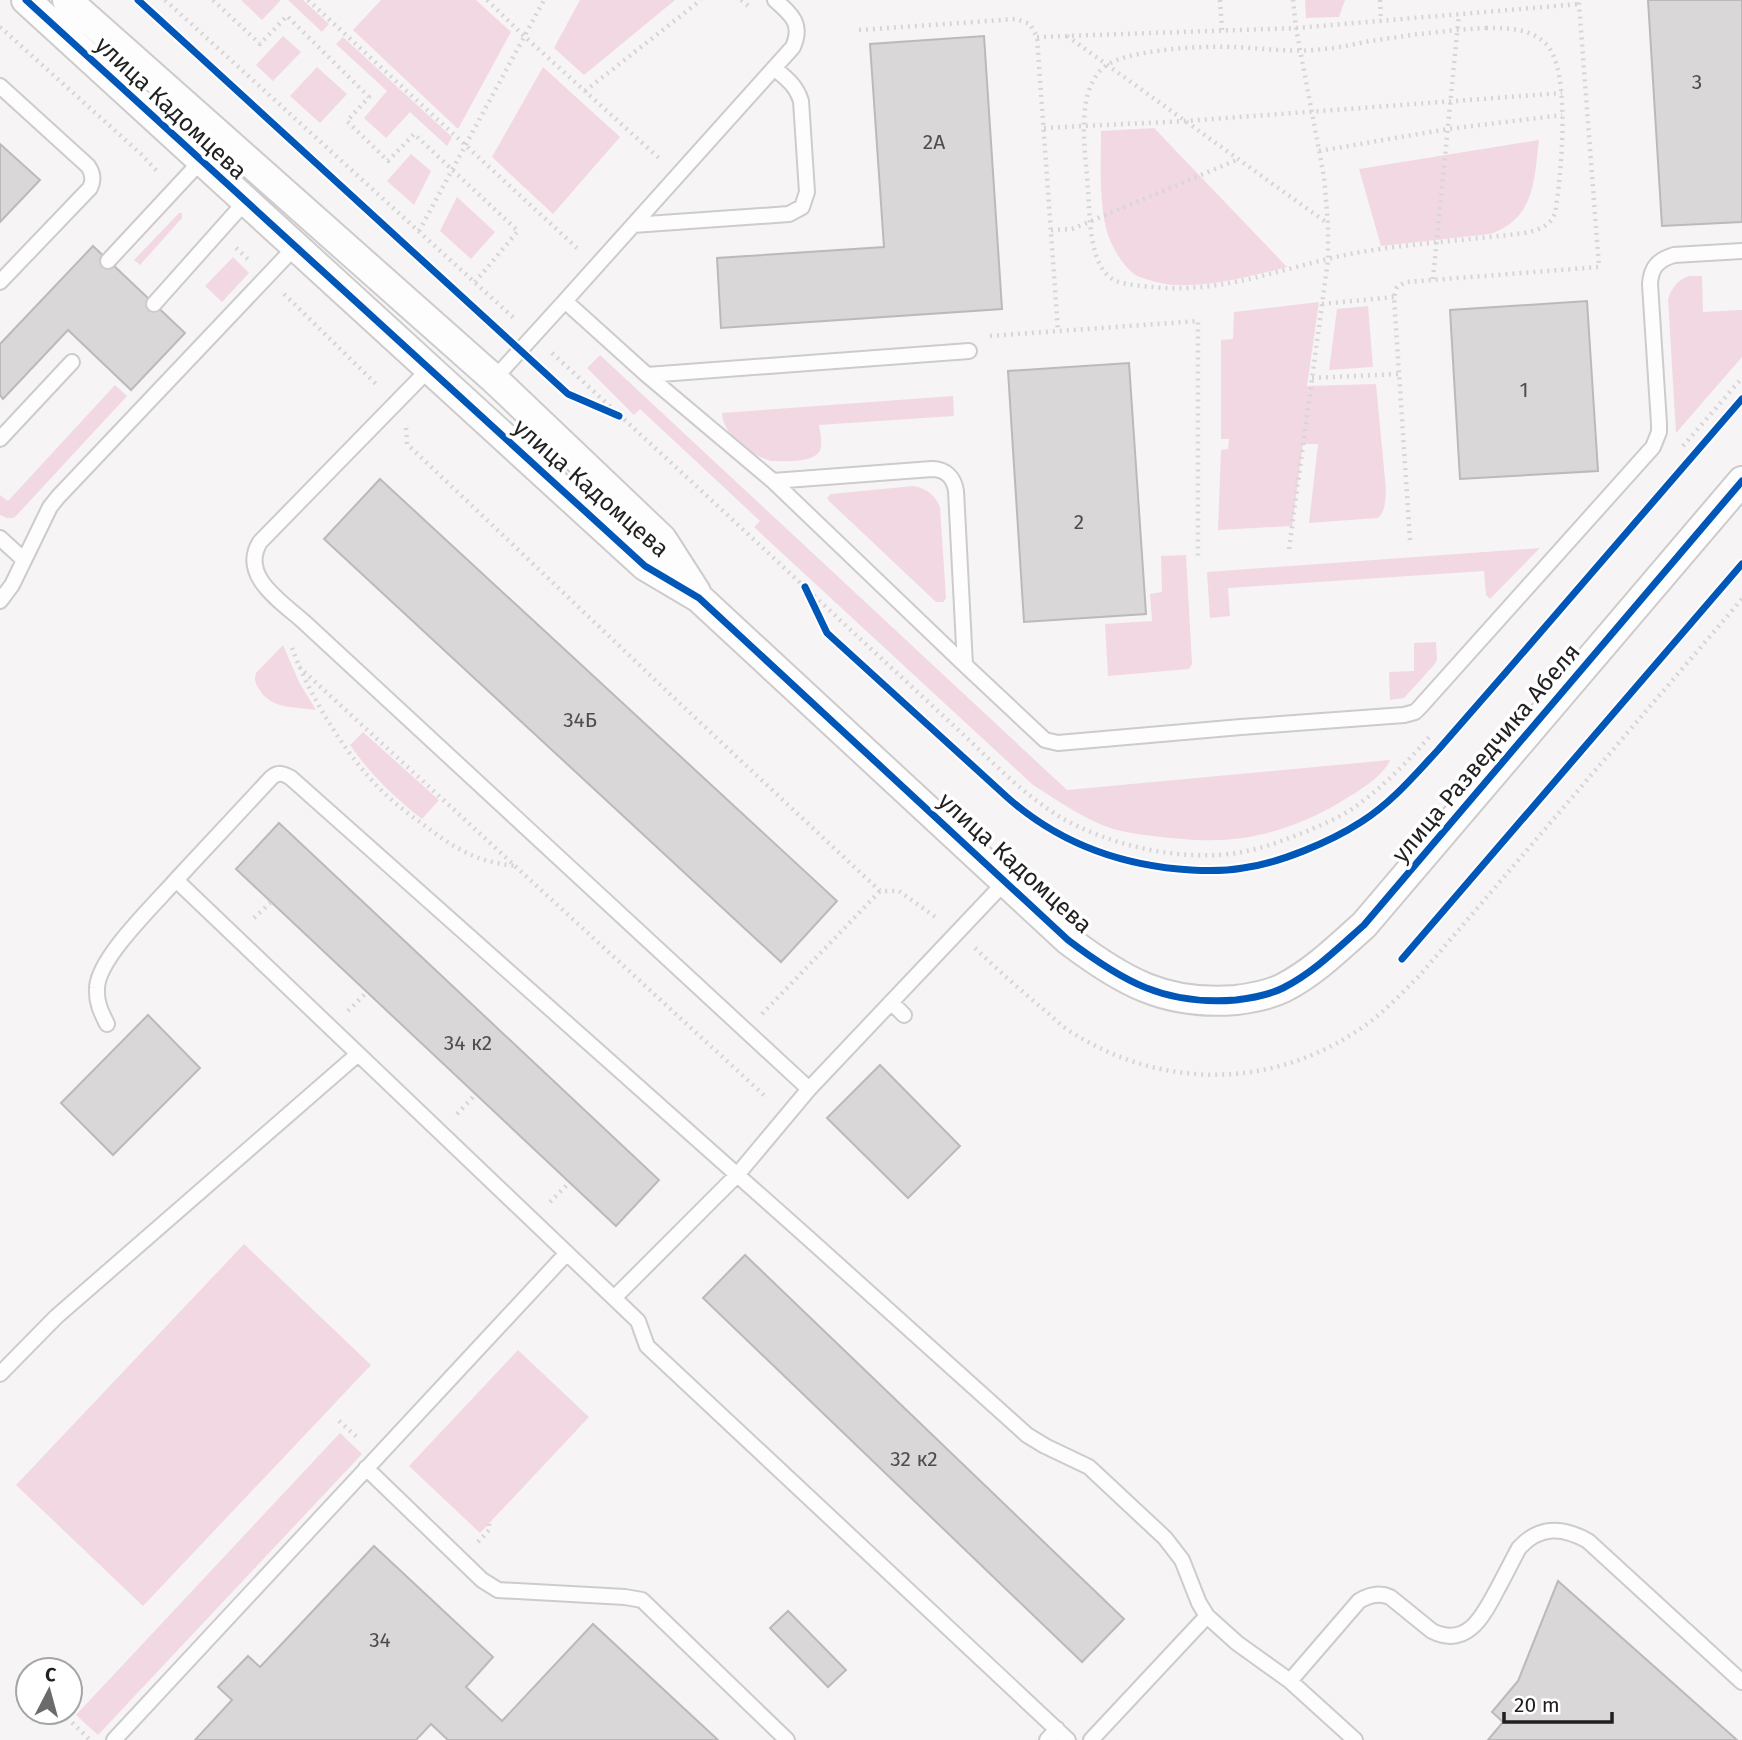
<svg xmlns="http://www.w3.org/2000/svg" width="1742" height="1740" font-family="'Fira Sans',sans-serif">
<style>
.green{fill:#f2d8e3}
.building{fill:#d9d7d8;stroke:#bcb9ba;stroke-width:2}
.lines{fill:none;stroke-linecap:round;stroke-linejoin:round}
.lane-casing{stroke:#cdcbcb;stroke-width:18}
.street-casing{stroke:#cdcbcb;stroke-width:32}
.path{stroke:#d7d5d6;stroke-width:4.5;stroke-dasharray:2 5;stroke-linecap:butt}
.lane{stroke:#fefdfe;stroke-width:14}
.street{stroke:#fefdfe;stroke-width:28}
.cycleway-casing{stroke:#fff;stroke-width:11}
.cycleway{stroke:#0057b8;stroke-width:7}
.labels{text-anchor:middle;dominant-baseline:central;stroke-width:7;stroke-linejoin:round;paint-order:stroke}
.number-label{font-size:21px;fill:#4f4d4e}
.street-label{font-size:24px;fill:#211f20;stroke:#fff}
</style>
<rect width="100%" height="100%" fill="#f7f4f5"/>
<!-- green -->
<path class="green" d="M241,0H281L262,20Z
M288,0H303L329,24L322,32Z
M381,0H476L511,32L458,129L353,30Z
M580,0H675L584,75L554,48Z
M1305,0H1345L1339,17L1306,18Z
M283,36L301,52L273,81L256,65Z
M343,37L452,137L447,146L410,112L386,138L364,118L387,91L336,44Z
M317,67L347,94L320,123L290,96Z
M543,67L620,137L553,214L492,157Z
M1155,128V129L1287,267C1248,277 1188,294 1149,280C1144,278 1138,277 1134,274C1121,264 1110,244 1106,228C1099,197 1101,164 1101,131Z
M1539,140C1534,180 1535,219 1490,234L1381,246L1359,169Z
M411,154L431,171L414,205L387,181Z
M457,197L495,232L471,259L440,231Z
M179,213H182V218L140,265L134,260Z
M233,257L249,273L222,302L205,286Z
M1689,276H1702L1703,312L1742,310V357L1676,433L1668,299C1672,288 1677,280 1689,276Z
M1319,302L1307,386L1376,384L1386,490C1385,500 1386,511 1378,518L1309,523L1318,444H1303L1292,526L1218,530L1221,450L1228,449L1229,439H1221V340L1233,339L1234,312Z
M1368,306L1373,367L1329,370L1337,309Z
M600,355L1067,790L1390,760C1383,777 1357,792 1342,801C1305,824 1258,840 1214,840C1200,841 1186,839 1171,838C1152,836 1132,834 1113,829C1084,819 1058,801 1033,785L754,527L760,521L640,409L634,415L587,368Z
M115,385L127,396L16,516L13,518H7L0,515V495L8,501Z
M953,396L954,416L819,425C820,432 822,440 821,447C819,464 783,461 771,461C751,455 723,436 722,413Z
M913,486C926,488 935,495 940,507L946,598L943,602H936L829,501L827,498L831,494Z
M1540,548L1490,599L1486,595L1484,571L1228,588L1230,616L1210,618L1207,572Z
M1186,555L1192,664L1189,669L1108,676L1105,624L1152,621L1150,594L1162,592L1161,556Z
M1436,642L1437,660L1434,665L1404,698L1390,700L1389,672L1414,671V643Z
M283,645L299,682L316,710C296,707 270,709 259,689C255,683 254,680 256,673Z
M363,732L439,800L422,819C395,798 369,773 350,745Z
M244,1244L371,1365L143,1606L16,1485Z
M518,1350L589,1417L480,1533L409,1466Z
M340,1433L362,1454L98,1735L76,1715Z"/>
<!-- building -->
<path class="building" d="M1648,0H1742V222L1662,226Z
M984,36L1002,309L721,328L717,258L884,247L870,44Z
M0,144L40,180L0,222Z
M93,246L185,333L131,390L68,330L3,399L0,395V344Z
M1587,301L1598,471L1460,479L1450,310Z
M1129,363L1146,614L1024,622L1008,371Z
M380,479L837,901L781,962L324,539Z
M279,823L659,1180L616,1226L236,869Z
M148,1015L200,1068L113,1155L61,1103Z
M880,1065L960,1146L908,1198L827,1118Z
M745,1255L1124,1619L1082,1662L703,1298Z
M374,1546L493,1657L466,1687L502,1721L593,1624L718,1740H448L431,1724L416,1740H195L232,1700L218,1687L248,1656L260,1667Z
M1558,1581L1737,1740H1488L1503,1722L1492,1712L1518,1681Z
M788,1611L846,1670L828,1687L770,1628Z"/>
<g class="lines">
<defs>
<path id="lane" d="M0,86L88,166C93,173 94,180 90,188L0,282
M633,225L789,214L802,207L807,192L801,101C796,85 786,78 774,68
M108,261L201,161
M565,301L793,47C803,24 792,15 775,0
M154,304L245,202
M429,369L260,542C239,576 282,602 304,622L809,1089
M647,375L969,351
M494,379L565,301L647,375L773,481L965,665L1045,740L1058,743L1241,727L1404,715L1415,712L1420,707L1653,447L1659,432V424L1650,284C1651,267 1658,260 1674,255L1742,251
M0,439L72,362
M773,481L932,469C946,469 954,478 956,491L965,665
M0,538L24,560
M0,601L12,585L50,507L58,497L295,247
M891,1002L904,1015
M107,1024C101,1012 96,1002 97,988C98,958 155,904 176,880
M614,1298L737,1175L809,1089L1005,882
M0,1374L56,1317L358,1054
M366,1468L482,1580L498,1590L625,1597L642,1600L787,1740
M1290,1681L1359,1601C1369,1595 1379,1592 1390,1597L1432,1631C1468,1649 1484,1614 1498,1588C1505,1575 1512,1561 1519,1548C1540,1525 1563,1527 1588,1541L1742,1682
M114,1740L567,1253
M1047,1740L1057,1729
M1068,1740L647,1346L638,1321L176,880L271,778C278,772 283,773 291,778L807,1237L1027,1435L1045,1446L1089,1467L1165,1538L1182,1560L1199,1603L1207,1616L1237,1643L1290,1681L1355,1740
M1091,1740L1207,1616"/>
<path id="street" d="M26,0L645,566L699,598L1068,940C1122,981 1165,1006 1236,1000C1252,998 1269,995 1283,988C1314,972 1338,948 1364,925L1742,481
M67,0L494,379L662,539L696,592"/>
</defs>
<!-- lane casing -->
<use href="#lane" class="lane-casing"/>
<!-- street casing -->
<use href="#street" class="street-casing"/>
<!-- path -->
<path class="path" d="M165,0L516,320
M213,0L260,44L287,16L369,97L347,121L388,161L414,134L518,231L475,282
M308,0L577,248
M487,0L524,36L660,159
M741,0L751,8
M1220,0L1222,30
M1380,0L1381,21
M0,27L141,154L157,171
M1486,28C1508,28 1530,28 1546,44C1572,70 1561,178 1555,213C1550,227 1538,230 1524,233C1470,240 1415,243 1361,252C1291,264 1225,295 1153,287C1141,286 1127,285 1116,281C1088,268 1090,215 1088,189C1086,155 1075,98 1100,71C1111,59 1129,56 1144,53C1173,48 1203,46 1233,47C1263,48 1293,53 1323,49C1339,48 1355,44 1370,41C1409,35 1447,30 1486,28Z
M859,30L1016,19L1030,24L1037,37L1058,331
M1067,36L1327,223
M1037,37L1296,28L1579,4
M585,91L701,0
M1044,128L1186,121L1562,93
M1319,151L1448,129L1562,115
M1051,230L1072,229L1239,159
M419,231L544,0
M236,248L250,261
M1433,279L1459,14
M284,294L378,386
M1322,304L1394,297
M990,336L1198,321V556
M552,353C649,442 745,531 841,621C883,660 925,699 967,738C996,766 1026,796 1060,817C1110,846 1185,863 1242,852C1264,848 1284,840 1305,832C1323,824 1344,816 1359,804C1386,784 1409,760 1431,735
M1312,378L1398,374
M406,428L407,444L672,696L880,891H899L938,919
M1683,446L1742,378
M1410,540L1394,297L1397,287L1406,282L1599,267L1579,4L1580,0
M1289,549L1328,260V224L1324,177L1296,28L1293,0
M292,648C307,690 338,742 368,776C384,795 404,811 424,825C440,837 456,849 474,856C487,862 501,864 516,866
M299,667L767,1098
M254,918L271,902
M975,948C997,969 1019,989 1042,1008C1052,1016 1061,1026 1071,1032C1166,1092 1279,1089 1370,1022C1388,1008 1404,991 1420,975L1742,599
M348,1011L367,992
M762,1014L880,891
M457,1114L476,1094
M550,1202L569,1183
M339,1421L359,1439
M478,1542L490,1529L489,1524
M62,1713L89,1739"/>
<!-- lane -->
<use href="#lane" class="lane"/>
<!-- street -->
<use href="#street" class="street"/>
<defs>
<path id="cycleway" d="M26,0L645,566L699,598L1068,940C1122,981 1165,1006 1236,1000C1252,998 1269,995 1283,988C1314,972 1338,948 1364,925L1742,481
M138,0L568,394L619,416
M805,587L827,633L1008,798C1059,843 1122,866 1191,870C1208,871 1226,871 1243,868C1280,863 1330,842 1361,822C1391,803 1414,776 1438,750C1461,724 1484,697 1507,671C1585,580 1664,490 1742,399
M1402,959L1742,564"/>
</defs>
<!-- cycleway casing -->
<use href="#cycleway" class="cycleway-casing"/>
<!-- cycleway -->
<use href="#cycleway" class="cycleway"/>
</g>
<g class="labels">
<!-- number labels -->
<g class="number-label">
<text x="1697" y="82">3</text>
<text x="934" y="142">2А</text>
<text x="1524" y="390">1</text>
<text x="1079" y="522">2</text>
<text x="580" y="720">34Б</text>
<text x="468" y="1043">34 к2</text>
<text x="914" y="1459">32 к2</text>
<text x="380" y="1640">34</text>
</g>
<!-- street labels -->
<g class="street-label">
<text transform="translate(171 108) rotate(43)">улица Кадомцева</text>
<text transform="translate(591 488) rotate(41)">улица Кадомцева</text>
<text transform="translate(1486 753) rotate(-50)">улица Разведчика Абеля</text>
<text transform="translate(1015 863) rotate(42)">улица Кадомцева</text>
</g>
</g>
<!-- north arrow -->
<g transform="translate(49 1691) rotate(6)"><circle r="33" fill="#ffffff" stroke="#a6a5a6" stroke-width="2"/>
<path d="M0-5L12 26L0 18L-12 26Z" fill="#6c6a6b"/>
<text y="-10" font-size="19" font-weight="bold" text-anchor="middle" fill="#211f20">С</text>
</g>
<!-- scale -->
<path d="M1504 1712v10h108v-10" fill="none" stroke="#211f20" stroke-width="3.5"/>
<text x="1514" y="1712" font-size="21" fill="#211f20" stroke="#ffffff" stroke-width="5" paint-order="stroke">20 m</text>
</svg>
